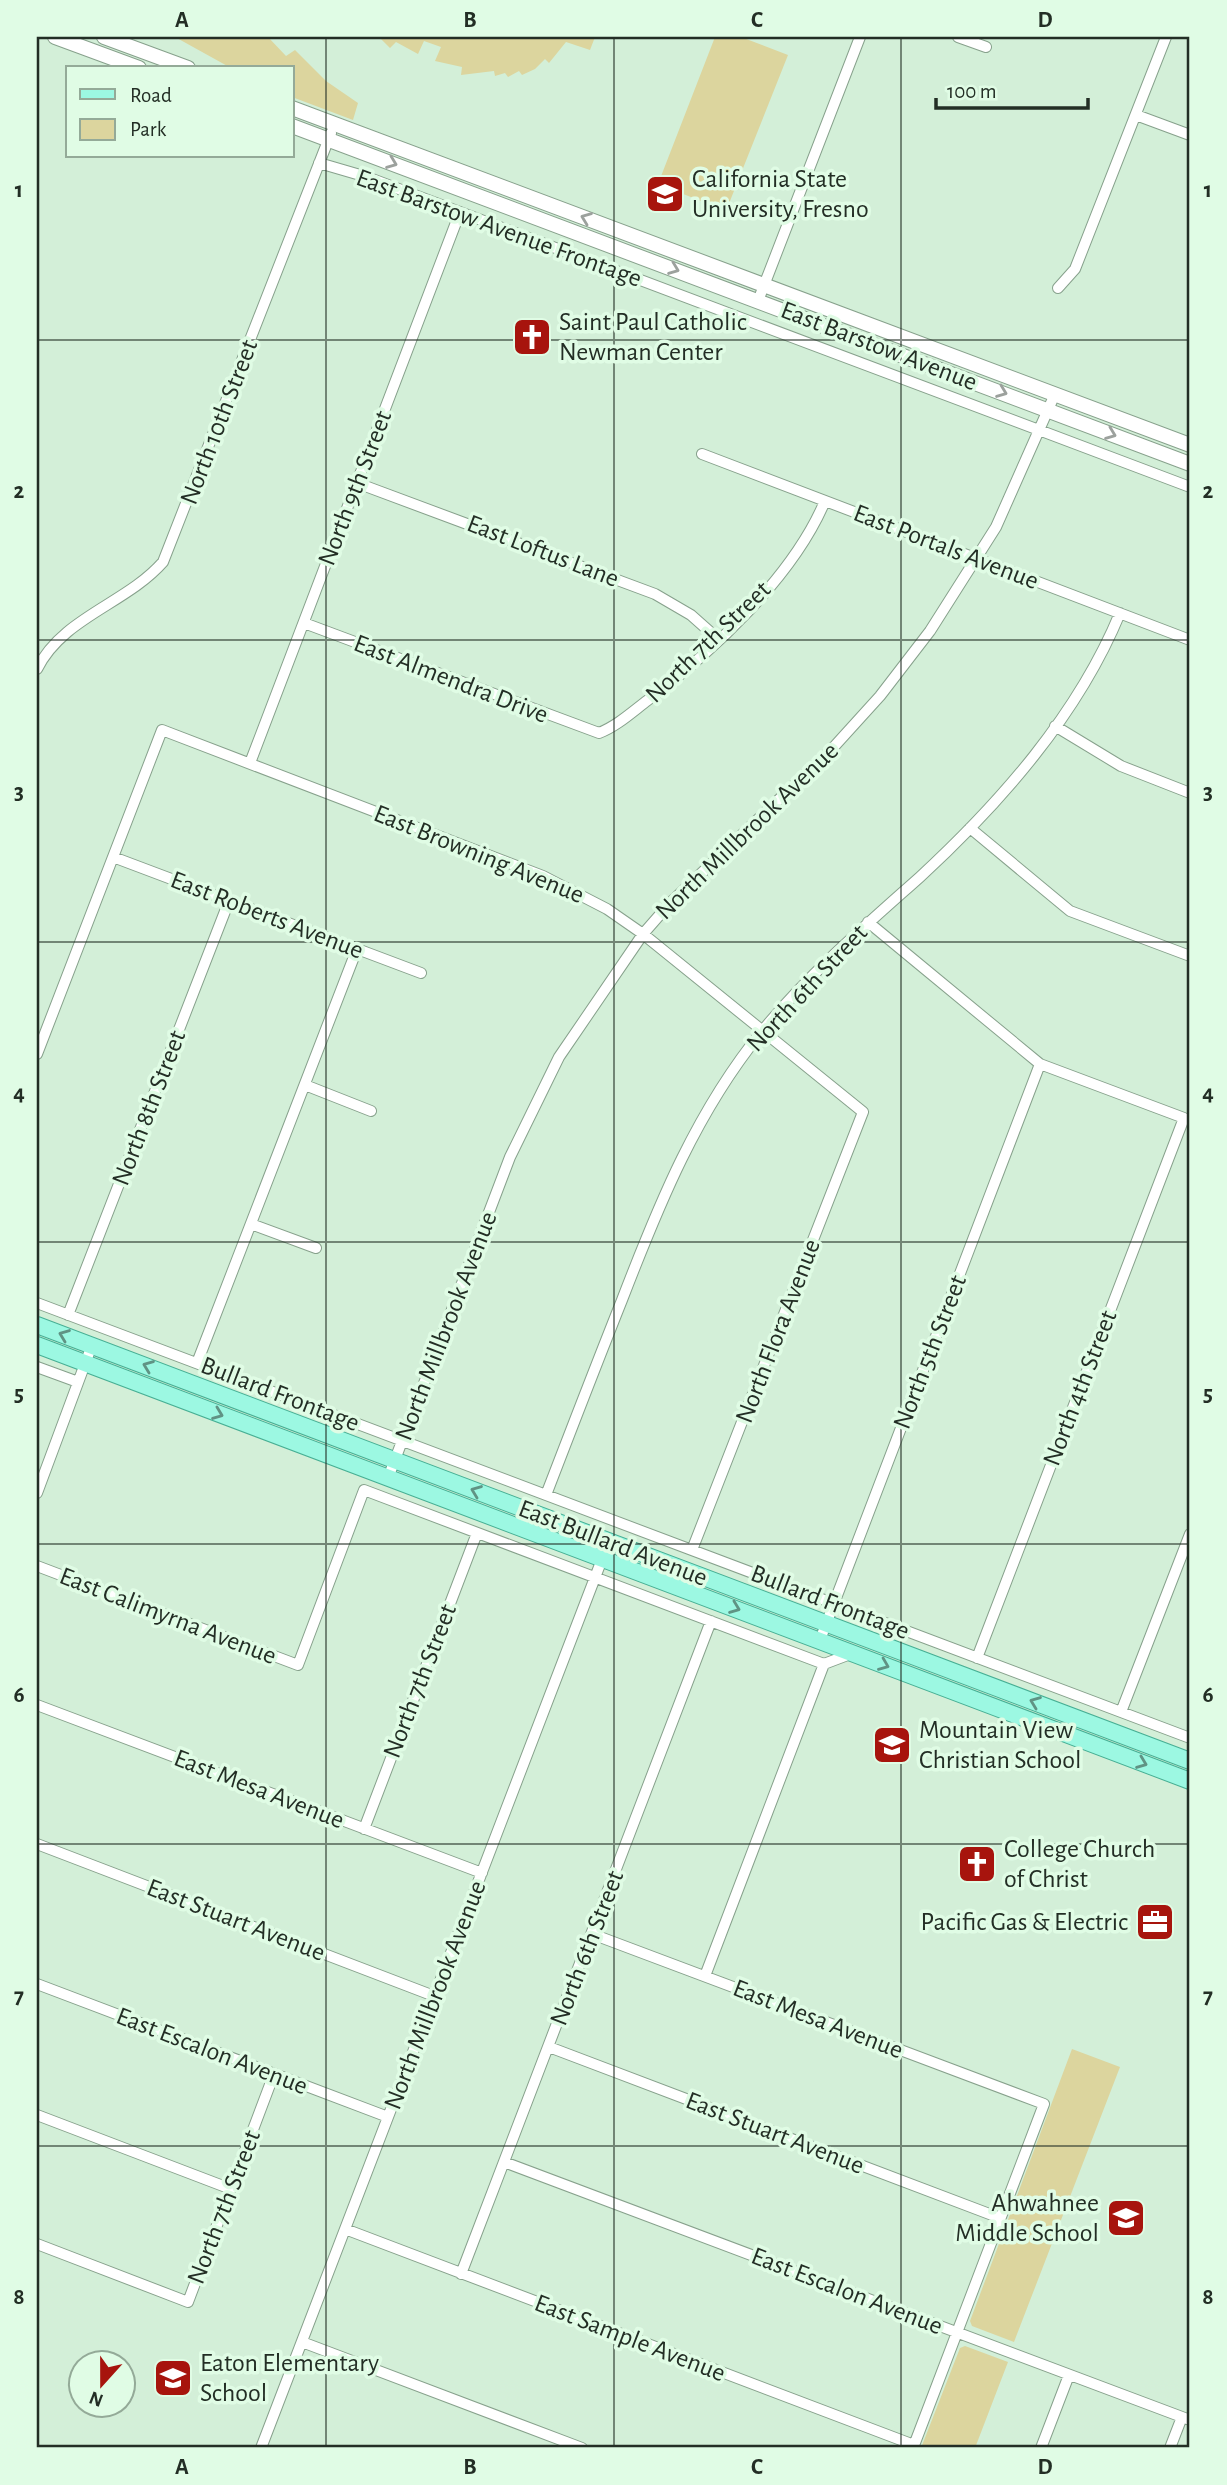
<svg xmlns="http://www.w3.org/2000/svg" width="1227" height="2485" font-family="'Alegreya Sans',sans-serif">
<style>
.green{fill:#dcd59e}
.lines{fill:none;stroke-linecap:round;stroke-linejoin:round}
.minor-casing{stroke:#87a18c;stroke-width:12}
.secondary-casing{stroke:#87a18c;stroke-width:16}
.primary-casing{stroke:#47af94;stroke-width:18}
.minor{stroke:#fff;stroke-width:10}
.secondary{stroke:#fff;stroke-width:14}
.primary{stroke:#9cf8e2;stroke-width:16}
.oneway{stroke:#9ca19d}
.oneway2{stroke:#609384}
.grid{fill:none;stroke:#232e25;stroke-width:2;stroke-opacity:0.55}
.labels{text-anchor:middle;dominant-baseline:central;stroke-width:7;stroke-linejoin:round;paint-order:stroke}
.poi-label{font-size:26px;fill:#232e25;stroke:#e0fce5;text-anchor:start}
.street-label{font-size:26px;fill:#232e25;stroke:#e0fce5}
.neatline{fill:none;stroke:#232e25;stroke-width:2.5}
.grid-label{font-size:23px;text-anchor:middle;font-weight:bold;fill:#232e25}
</style>
<rect width="100%" height="100%" fill="#d3efd8"/>
<!-- green -->
<path class="green" d="M175,37H268L286,56L295,50L326,81L358,103L353,120L292,97V68H231Z
M379,37H595L590,50L566,42L549,63L545,59L535,69L522,75L519,71L508,77L505,73L495,76L494,71L461,75L462,67L435,61L441,47L424,41L418,54L396,42L390,48Z
M715,37H741L788,55L726,211L658,184Z
M1072,2049L1120,2067L1014,2342L972,2326L970,2321Z
M965,2346L1008,2362L975,2448H921L960,2348Z"/>
<g class="lines">
<defs>
<path id="minor" d="M958,37L986,47
M1136,115L1190,135
M319,163L367,177L1190,487
M1058,288L1075,269L1166,37
M758,301L860,37
M702,454L1190,640
M357,483L655,594L691,615L718,639
M304,623L599,733C617,726 632,712 648,700C713,651 793,577 825,501
M37,669C63,617 126,604 163,562L331,133
M1055,726L1121,766L1190,793
M250,763L460,212
M970,828L1070,911L1190,956
M113,857L421,973
M868,922L1040,1064L1184,1118L977,1658
M37,1054L162,730L543,876L607,909L643,934L863,1112L692,1550
M305,1085L371,1111
M251,1224L316,1248
M37,1303L1190,1738
M68,1315L229,901
M197,1363L357,949
M37,1367L78,1382
M388,1478L510,1157L559,1057L643,934L671,902L831,750L880,696L930,631L996,527L1055,394
M37,1493L92,1345
M546,1495C571,1430 596,1365 622,1300C659,1204 697,1110 763,1030C810,973 865,926 920,877C1000,803 1078,715 1120,613
M37,1566L298,1665L364,1490L824,1664
M820,1640L1040,1064
M37,1705L482,1873
M1121,1712L1190,1534
M364,1829L477,1533
M37,1844L434,1996
M592,1934L1044,2104L913,2448
M705,1976L824,1664L853,1653
M37,1984L388,2117
M549,2047L1000,2218
M37,2115L231,2189
M504,2162L1190,2420
M345,2229L914,2445
M37,2244L188,2302L274,2074
M461,2274L711,1621
M302,2342L582,2448
M261,2448L609,1541
M1041,2448L1069,2375
M1170,2448L1182,2417"/>
<path id="secondary" d="M55,37L139,68
M104,37L188,68
M292,108L1190,445
M292,126L1190,464"/>
<path id="primary" d="M37,1325L1190,1761
M37,1345L1190,1781"/>
</defs>
<!-- minor casing -->
<use href="#minor" class="minor-casing"/>
<!-- secondary casing -->
<use href="#secondary" class="secondary-casing"/>
<!-- primary casing -->
<use href="#primary" class="primary-casing"/>
<!-- minor -->
<use href="#minor" class="minor"/>
<!-- secondary -->
<use href="#secondary" class="secondary"/>
<!-- primary -->
<use href="#primary" class="primary"/>
</g>
<!-- one-way arrows -->
<defs><path id="oneway-chevron" d="M-2-3.5L2.5 0L-2 3.5" fill="none" stroke-width="1.6" stroke-linecap="round" stroke-linejoin="round" transform="scale(1.75)"/></defs>
<g class="oneway">
<use href="#oneway-chevron" transform="translate(392 163) rotate(21)"/>
<use href="#oneway-chevron" transform="translate(586 218) rotate(-159)"/>
<use href="#oneway-chevron" transform="translate(674 269) rotate(21)"/>
<use href="#oneway-chevron" transform="translate(1002 392) rotate(21)"/>
<use href="#oneway-chevron" transform="translate(1111 434) rotate(21)"/>
</g>
<g class="oneway2">
<use href="#oneway-chevron" transform="translate(64 1335) rotate(-159)"/>
<use href="#oneway-chevron" transform="translate(148 1366) rotate(-159)"/>
<use href="#oneway-chevron" transform="translate(218 1414) rotate(21)"/>
<use href="#oneway-chevron" transform="translate(476 1491) rotate(-159)"/>
<use href="#oneway-chevron" transform="translate(735 1608) rotate(21)"/>
<use href="#oneway-chevron" transform="translate(884 1665) rotate(22)"/>
<use href="#oneway-chevron" transform="translate(1035 1702) rotate(-159)"/>
<use href="#oneway-chevron" transform="translate(1142 1763) rotate(21)"/>
</g>
<!-- grid -->
<path class="grid" d="M326,37V2448M614,37V2448M901,37V2448M37,340H1190M37,640H1190M37,942H1190M37,1242H1190M37,1544H1190M37,1844H1190M37,2146H1190"/>
<!-- icons -->
<defs>
<symbol id="university-square" viewBox="-11 -11 22 22"><rect x="-9" y="-9" width="18" height="18" rx="4" fill="#a7140d" stroke="#e0fce5"/><path d="M0-5L7-2L0 1L-7-2ZM-4 1L0 2.5L4 1V4Q0 6-4 4Z" fill="#fff"/></symbol>
<symbol id="church-square" viewBox="-11 -11 22 22"><rect x="-9" y="-9" width="18" height="18" rx="4" fill="#a7140d" stroke="#e0fce5"/><path d="M-1.2-6h2.4v3.5h3.3v2.4h-3.3V6h-2.4V-.1h-3.3v-2.4h3.3Z" fill="#fff"/></symbol>
<symbol id="school-square" viewBox="-11 -11 22 22"><rect x="-9" y="-9" width="18" height="18" rx="4" fill="#a7140d" stroke="#e0fce5"/><path d="M0-5L7-2L0 1L-7-2ZM-4 1L0 2.5L4 1V4Q0 6-4 4Z" fill="#fff"/></symbol>
<symbol id="office-square" viewBox="-11 -11 22 22"><rect x="-9" y="-9" width="18" height="18" rx="4" fill="#a7140d" stroke="#e0fce5"/><path d="M-6-3h4V-5.5h4V-3h4V5H-6ZM-1-4.5V-3h2v-1.5ZM-6 0V1H6V0Z" fill="#fff"/></symbol>
</defs>
<g fill-rule="evenodd">
<use href="#university-square" x="643" y="172" width="44" height="44"/>
<use href="#church-square" x="510" y="315" width="44" height="44"/>
<use href="#school-square" x="870" y="1723" width="44" height="44"/>
<use href="#church-square" x="955" y="1842" width="44" height="44"/>
<use href="#office-square" x="1133" y="1900" width="44" height="44"/>
<use href="#school-square" x="1104" y="2196" width="44" height="44"/>
<use href="#school-square" x="151" y="2356" width="44" height="44"/>
</g>
<g class="labels">
<!-- poi labels -->
<g class="poi-label">
<text x="692" y="179">California State<tspan x="692" dy="30">University, Fresno</tspan></text>
<text x="559" y="322">Saint Paul Catholic<tspan x="559" dy="30">Newman Center</tspan></text>
<text x="919" y="1730">Mountain View<tspan x="919" dy="30">Christian School</tspan></text>
<text x="1004" y="1849">College Church<tspan x="1004" dy="30">of Christ</tspan></text>
<text x="1128" y="1922" text-anchor="end">Pacific Gas &amp; Electric</text>
<text x="1099" y="2203" text-anchor="end">Ahwahnee<tspan x="1099" dy="30">Middle School</tspan></text>
<text x="200" y="2363">Eaton Elementary<tspan x="200" dy="30">School</tspan></text>
</g>
<!-- street labels -->
<g class="street-label">
<text transform="translate(499 228) rotate(20)">East Barstow Avenue Frontage</text>
<text transform="translate(879 346) rotate(21)">East Barstow Avenue</text>
<text transform="translate(219 422) rotate(-69)">North 10th Street</text>
<text transform="translate(355 488) rotate(-69)">North 9th Street</text>
<text transform="translate(946 547) rotate(21)">East Portals Avenue</text>
<text transform="translate(543 551) rotate(21)">East Loftus Lane</text>
<text transform="translate(708 642) rotate(-44)">North 7th Street</text>
<text transform="translate(451 679) rotate(21)">East Almendra Drive</text>
<text transform="translate(747 831) rotate(-44)">North Millbrook Avenue</text>
<text transform="translate(479 854) rotate(22)">East Browning Avenue</text>
<text transform="translate(267 915) rotate(21)">East Roberts Avenue</text>
<text transform="translate(807 988) rotate(-47)">North 6th Street</text>
<text transform="translate(149 1108) rotate(-69)">North 8th Street</text>
<text transform="translate(446 1326) rotate(-69)">North Millbrook Avenue</text>
<text transform="translate(778 1331) rotate(-69)">North Flora Avenue</text>
<text transform="translate(930 1352) rotate(-69)">North 5th Street</text>
<text transform="translate(1080 1388) rotate(-69)">North 4th Street</text>
<text transform="translate(280 1394) rotate(21)">Bullard Frontage</text>
<text transform="translate(613 1543) rotate(21)">East Bullard Avenue</text>
<text transform="translate(830 1602) rotate(21)">Bullard Frontage</text>
<text transform="translate(168 1616) rotate(21)">East Calimyrna Avenue</text>
<text transform="translate(420 1681) rotate(-69)">North 7th Street</text>
<text transform="translate(259 1789) rotate(21)">East Mesa Avenue</text>
<text transform="translate(236 1920) rotate(21)">East Stuart Avenue</text>
<text transform="translate(587 1948) rotate(-69)">North 6th Street</text>
<text transform="translate(435 1995) rotate(-69)">North Millbrook Avenue</text>
<text transform="translate(818 2019) rotate(21)">East Mesa Avenue</text>
<text transform="translate(212 2051) rotate(21)">East Escalon Avenue</text>
<text transform="translate(775 2133) rotate(21)">East Stuart Avenue</text>
<text transform="translate(224 2207) rotate(-69)">North 7th Street</text>
<text transform="translate(847 2291) rotate(21)">East Escalon Avenue</text>
<text transform="translate(630 2338) rotate(21)">East Sample Avenue</text>
</g>
</g>
<!-- border -->
<rect width="1227" height="2485" fill="none" stroke="#e0fce5" stroke-width="77"/>
<!-- legend -->
<rect x="66" y="66" width="228" height="91" fill="#e0fce5" stroke="#94aa98" stroke-width="2"/>
<rect x="80" y="89" width="35" height="10" fill="#9cf8e2" stroke="#94aa98" stroke-width="2"/>
<text x="130" y="102" font-size="21" fill="#232e25">Road</text>
<rect x="80" y="119" width="35" height="21" fill="#dcd59e" stroke="#94aa98" stroke-width="2"/>
<text x="130" y="136" font-size="21" fill="#232e25">Park</text>
<!-- north arrow -->
<g transform="translate(102 2384) rotate(201)"><circle r="33" fill="#e0fce5" stroke="#94aa98" stroke-width="2"/>
<path d="M0-5L12 26L0 18L-12 26Z" fill="#a7140d"/>
<text y="-10" font-size="19" font-weight="bold" text-anchor="middle" fill="#232e25">N</text>
</g>
<!-- scale -->
<path d="M936 98v10h152v-10" fill="none" stroke="#232e25" stroke-width="3.5"/>
<text x="947" y="98" font-size="21" fill="#232e25" stroke="#e0fce5" stroke-width="5" paint-order="stroke">100 m</text>
<rect x="38" y="38" width="1150" height="2408" class="neatline"/>
<g class="grid-label">
<text x="182" y="27">A</text>
<text x="470" y="27">B</text>
<text x="757" y="27">C</text>
<text x="1045" y="27">D</text>
<text x="19" y="197">1</text>
<text x="1208" y="197">1</text>
<text x="19" y="498">2</text>
<text x="1208" y="498">2</text>
<text x="19" y="799">3</text>
<text x="1208" y="799">3</text>
<text x="19" y="1100">4</text>
<text x="1208" y="1100">4</text>
<text x="19" y="1401">5</text>
<text x="1208" y="1401">5</text>
<text x="19" y="1702">6</text>
<text x="1208" y="1702">6</text>
<text x="19" y="2003">7</text>
<text x="1208" y="2003">7</text>
<text x="19" y="2304">8</text>
<text x="1208" y="2304">8</text>
<text x="182" y="2474">A</text>
<text x="470" y="2474">B</text>
<text x="757" y="2474">C</text>
<text x="1045" y="2474">D</text>
</g>
</svg>
